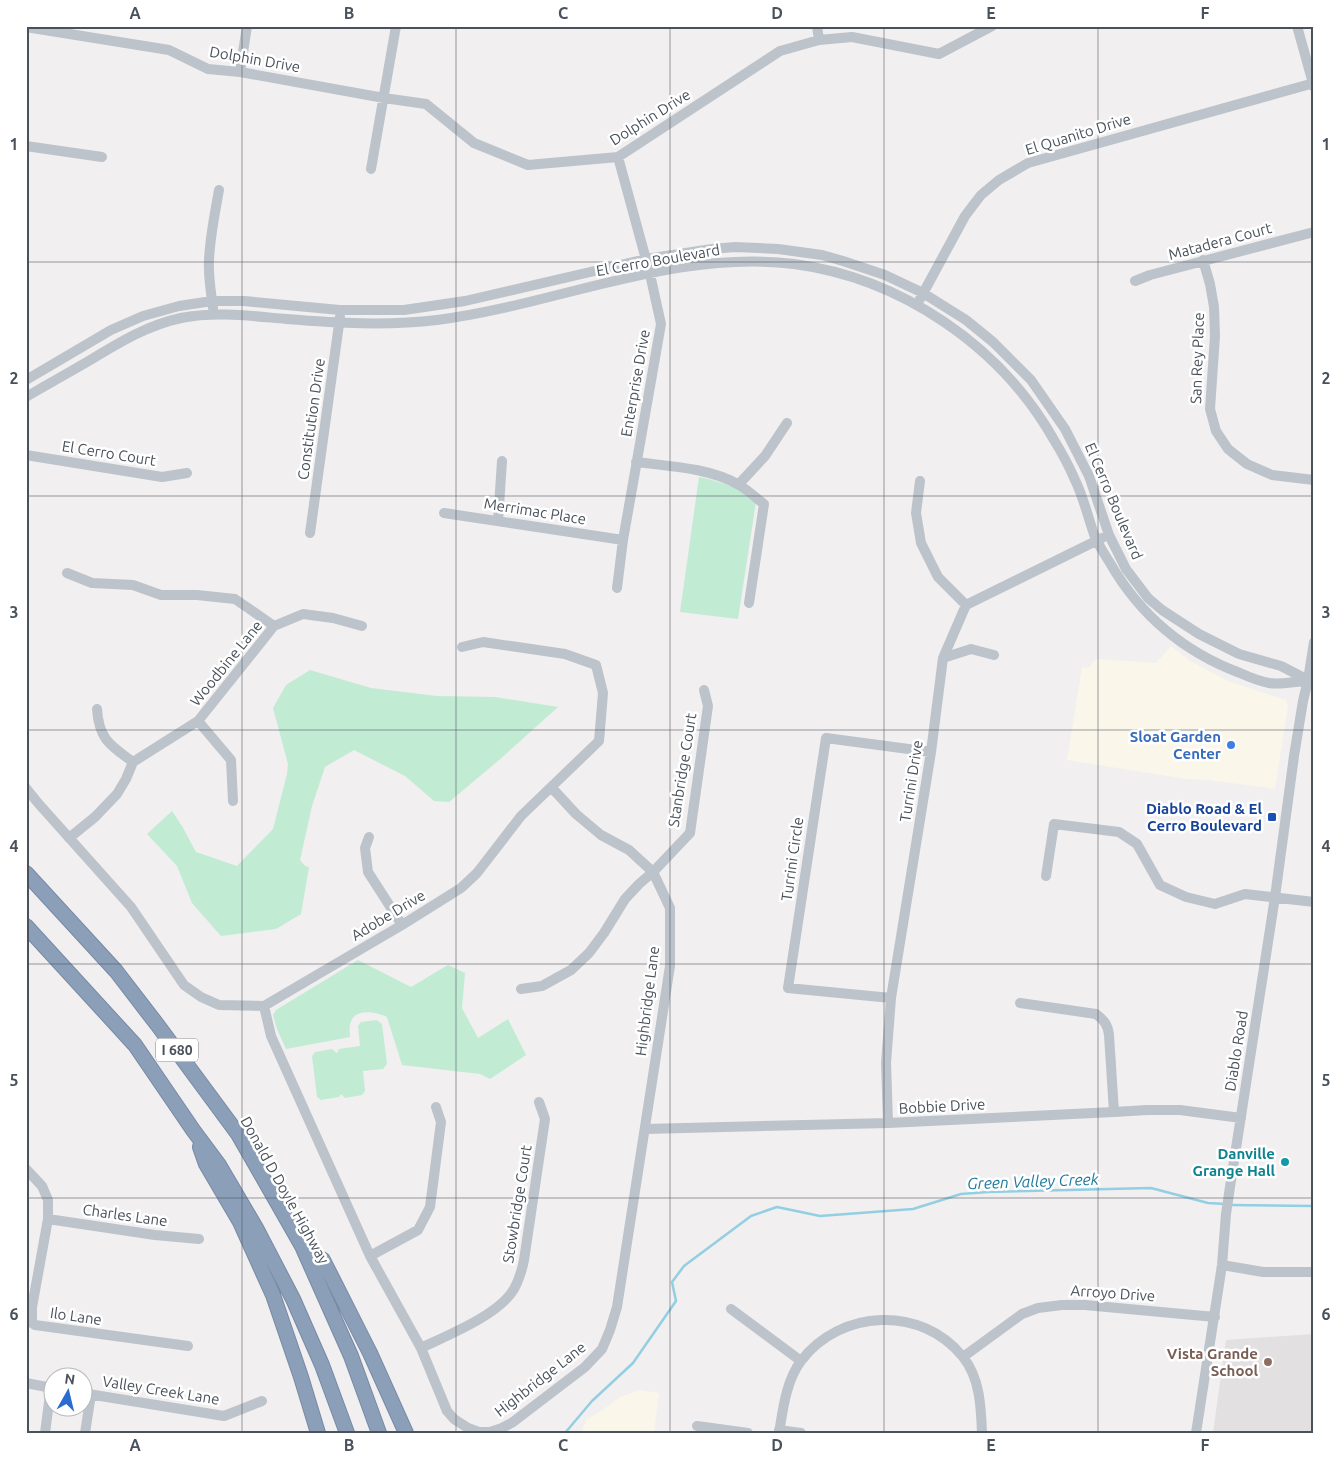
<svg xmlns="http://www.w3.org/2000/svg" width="1340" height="1459" font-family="Ubuntu,sans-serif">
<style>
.commercial{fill:#faf6ea}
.education{fill:#e2e0e0}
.green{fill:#c2ebd4}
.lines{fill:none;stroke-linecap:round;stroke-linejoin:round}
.stream{stroke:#93cfe3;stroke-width:2.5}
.highway-casing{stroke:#778aa5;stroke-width:16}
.minor{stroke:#bcc3ca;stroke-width:10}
.highway{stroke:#8c9fb9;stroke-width:14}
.grid{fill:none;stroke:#49515b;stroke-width:1;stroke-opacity:0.55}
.shop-dot{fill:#3f7fe0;stroke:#fff;stroke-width:2}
.transit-dot{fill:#1a4fb4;stroke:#fff;stroke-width:2}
.culture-dot{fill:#0f9aa8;stroke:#fff;stroke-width:2}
.education-dot{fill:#8d6e63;stroke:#fff;stroke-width:2}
.labels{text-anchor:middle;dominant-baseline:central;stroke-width:5;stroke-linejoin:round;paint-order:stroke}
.shield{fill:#fff;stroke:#80858c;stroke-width:1}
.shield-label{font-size:14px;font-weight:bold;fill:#49515b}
.street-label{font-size:15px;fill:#49515b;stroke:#fff}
.shop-label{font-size:15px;font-weight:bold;fill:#366cbe;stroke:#fff;text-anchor:end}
.transit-label{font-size:15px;font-weight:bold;fill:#164399;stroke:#fff;text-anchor:end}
.culture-label{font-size:15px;font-weight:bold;fill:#0d838f;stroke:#fff;text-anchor:end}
.education-label{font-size:15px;font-weight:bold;fill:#785e54;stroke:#fff;text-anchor:end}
.water-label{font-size:16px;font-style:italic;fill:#1b7a9c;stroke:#fff}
.neatline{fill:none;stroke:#49515b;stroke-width:2}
.grid-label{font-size:16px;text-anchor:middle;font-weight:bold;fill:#49515b}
</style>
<rect width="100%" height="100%" fill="#f1efef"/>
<!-- commercial -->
<path class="commercial" d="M1171,646L1190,661L1228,681L1286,700L1288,705L1275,789L1208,780L1186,779L1067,760L1082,667L1088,668L1096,659L1156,663Z
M639,1390L659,1393L654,1433H581L586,1420L604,1409L620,1397Z"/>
<!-- education -->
<path class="education" d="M1314,1334V1433H1213L1226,1340Z"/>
<!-- green -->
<path class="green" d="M699,477L709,479L740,489L756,502L738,619L680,612Z
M310,670L371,688L437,696L495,697L558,707L498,761L449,802L434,801L405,776L354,750L325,767L312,806L300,860L305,866L309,867L301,914L276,929L221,936L192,903L177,866L147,834L172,811L182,826L196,852L237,866L273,829L287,774L288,764L273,708L286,685Z
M358,960L411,987L448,965L465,973L462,1008L478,1038L508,1019L526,1055L490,1079L480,1074L402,1065L387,1017C376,1012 353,1007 350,1025C349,1029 350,1033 350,1037L286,1049L277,1029L273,1015L276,1010Z
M377,1020L382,1024L387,1064L383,1069L363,1071L365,1091L362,1095L345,1098L341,1094L339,1097L321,1100L317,1097L312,1056L315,1052L332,1049L337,1053L339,1049L360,1046L358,1026L361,1022Z"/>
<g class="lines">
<!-- stream -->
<path class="stream" d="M1230,1205L1314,1206
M565,1433L592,1401L633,1363L676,1301L672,1282L684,1266L751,1216L777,1207L820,1216L913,1209L961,1194L988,1192L1151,1188L1208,1203L1225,1204"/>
<defs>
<path id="highway" d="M26,873L116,971L159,1027L238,1134L302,1246L351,1356L379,1433
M26,926L135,1045L193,1130L219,1165L256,1228L293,1299L322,1365L347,1433
M200,1147L206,1164L240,1222L273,1295L301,1377L318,1433
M302,1246L323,1260L370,1353L406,1433"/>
</defs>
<!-- highway casing -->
<use href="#highway" class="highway-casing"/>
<!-- minor -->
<path class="minor" d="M817,26L819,40
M1297,26L1314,87
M26,27L169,50L208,69L240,72L384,98L426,104L474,143L528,165L618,157L780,51L819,40L852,37L939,54L992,26
M240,72L247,26
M26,146L102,157
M371,169L396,26
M1203,260L1210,284L1214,307L1215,336L1210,409L1216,431L1228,449L1247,464L1272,475L1314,480
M1135,281L1150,275L1314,232
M920,299L965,216L981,195L999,180L1028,163L1314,83
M213,308C211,292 208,276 209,260C210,236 215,213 219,190
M26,380L111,330L143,316L179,306L212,301H244L340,310H404L465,301L646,259L712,249L735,247L778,249L822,255L843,261L885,275L923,293L966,320L993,342L1031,380L1065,429L1089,476L1109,535L1126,569L1148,598L1162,610L1199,634L1239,654L1281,666L1308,680
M26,397C48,384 70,372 92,359C120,342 148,325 181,318C216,311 251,316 286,319C337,323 386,326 437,320C555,305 674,249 794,264C901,278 1001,346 1054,440C1062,453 1069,466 1075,480C1084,498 1088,518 1095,537C1099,546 1105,555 1110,563C1140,615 1184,652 1240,673C1249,677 1259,681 1269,683C1284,685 1299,680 1314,681
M26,455L162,477L187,473
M636,462C668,466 711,468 739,485C748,490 756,498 764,504L749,603
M920,481L916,513L921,543L938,577L966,605
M739,484L765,456L787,423
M444,513L623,540
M498,521L502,461
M310,533L340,317
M67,573L92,583L133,585L161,595H197L235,599L274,626
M617,588L623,540L661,324L650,274L618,157
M943,658L971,649L994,655
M97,709C99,740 111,746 133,762
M198,721L231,760L233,801
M26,788L38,803L131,907L184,985L201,997L219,1005L264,1006L402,925L461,888L477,873L521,816L599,741L603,693L596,665L565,654L483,642L462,647
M369,837L365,848L368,872L402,925
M69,838L95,817L117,794L126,779L133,762L198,721L274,626L303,614L333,618L362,626
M1046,876L1054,824L1119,832L1137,844L1160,885L1186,897L1215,904L1245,894L1314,902
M521,989L542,986L571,970L589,953L604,933L625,899L639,884L653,872L690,833L708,706L704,690
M891,998L788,988L826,738L931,752
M1020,1003L1096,1014C1104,1020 1108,1025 1109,1035L1114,1112
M264,1006L271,1036L370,1256L421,1348L447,1411L454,1419L468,1428L479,1432H490L502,1428L513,1422L585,1367L602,1349L610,1330L617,1307L670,966V908L653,872L629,850L601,835L576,814L552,788
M888,1123L886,1063L891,998L931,752L943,658L966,605L1102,538
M645,1129L888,1123L1114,1112L1147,1110H1180L1241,1118
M26,1169L42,1186L48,1200V1219L32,1307V1323L35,1325L188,1346
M48,1219L155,1235L199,1239
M370,1256L418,1230L430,1207L441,1122L436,1107
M1222,1265L1263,1272H1314
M731,1309L801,1361
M421,1348C448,1335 499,1315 514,1289C519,1280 522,1270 524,1260L545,1119L539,1102
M963,1357L1022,1314L1038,1308L1062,1305H1085L1215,1317
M26,1383L52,1388
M82,1393L224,1416L262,1401
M697,1426L748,1433
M779,1430L801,1433
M45,1433L51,1387
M85,1433L91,1394
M779,1433C783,1409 786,1381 801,1361C840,1309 922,1305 963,1357C980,1378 981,1407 982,1433
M1196,1433L1222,1265L1226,1214L1230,1187L1275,897L1294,756L1303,701L1308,680L1314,642"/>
<!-- highway -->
<use href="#highway" class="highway"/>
</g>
<!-- grid -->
<path class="grid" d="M242,26V1433M456,26V1433M670,26V1433M884,26V1433M1098,26V1433M26,262H1314M26,496H1314M26,730H1314M26,964H1314M26,1198H1314"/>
<!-- markers -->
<circle class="shop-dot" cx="1231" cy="745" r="5"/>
<rect class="transit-dot" x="1267" y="812" width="10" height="10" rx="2.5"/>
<circle class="culture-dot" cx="1285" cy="1162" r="5"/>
<circle class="education-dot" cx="1268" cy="1362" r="5"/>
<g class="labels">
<!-- shield labels -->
<rect class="shield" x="156" y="1038.5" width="42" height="23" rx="4"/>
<g class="shield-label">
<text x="177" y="1050">I 680</text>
</g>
<!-- street labels -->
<g class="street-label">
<text transform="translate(255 59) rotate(10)">Dolphin Drive</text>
<text transform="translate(650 117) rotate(-32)">Dolphin Drive</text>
<text transform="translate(1078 134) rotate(-17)">El Quanito Drive</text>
<text transform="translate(1220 241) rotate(-15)">Matadera Court</text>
<text transform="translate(658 260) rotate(-10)">El Cerro Boulevard</text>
<text transform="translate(1197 358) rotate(-88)">San Rey Place</text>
<text transform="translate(635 383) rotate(-80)">Enterprise Drive</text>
<text transform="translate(311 419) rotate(-82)">Constitution Drive</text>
<text transform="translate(109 453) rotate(9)">El Cerro Court</text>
<text transform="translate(1114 501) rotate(67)">El Cerro Boulevard</text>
<text transform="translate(535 511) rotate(9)">Merrimac Place</text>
<text transform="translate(226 663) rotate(-51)">Woodbine Lane</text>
<text transform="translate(682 770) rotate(-81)">Stanbridge Court</text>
<text transform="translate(911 781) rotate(-81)">Turrini Drive</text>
<text transform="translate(792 859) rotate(-82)">Turrini Circle</text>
<text transform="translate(388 915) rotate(-31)">Adobe Drive</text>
<text transform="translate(647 1001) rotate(-83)">Highbridge Lane</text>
<text transform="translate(1236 1051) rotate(-81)">Diablo Road</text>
<text transform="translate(942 1106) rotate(-3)">Bobbie Drive</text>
<text transform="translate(285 1190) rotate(61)">Donald D Doyle Highway</text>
<text transform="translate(517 1204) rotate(-81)">Stowbridge Court</text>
<text transform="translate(125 1215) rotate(8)">Charles Lane</text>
<text transform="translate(1113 1293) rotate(4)">Arroyo Drive</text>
<text transform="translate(76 1316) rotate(8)">Ilo Lane</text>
<text transform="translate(540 1379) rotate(-38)">Highbridge Lane</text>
<text transform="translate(161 1390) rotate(9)">Valley Creek Lane</text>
</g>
<!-- shop labels -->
<g class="shop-label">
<text x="1221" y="736">Sloat Garden<tspan x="1221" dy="17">Center</tspan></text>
</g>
<!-- transit labels -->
<g class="transit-label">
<text x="1262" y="808">Diablo Road &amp; El<tspan x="1262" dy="17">Cerro Boulevard</tspan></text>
</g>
<!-- culture labels -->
<g class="culture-label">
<text x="1275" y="1153">Danville<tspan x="1275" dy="17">Grange Hall</tspan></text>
</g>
<!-- education labels -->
<g class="education-label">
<text x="1258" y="1353">Vista Grande<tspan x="1258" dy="17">School</tspan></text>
</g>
<!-- water labels -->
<g class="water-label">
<text transform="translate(1033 1181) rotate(-2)">Green Valley Creek</text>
</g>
</g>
<!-- border -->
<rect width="1340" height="1459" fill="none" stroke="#ffffff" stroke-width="55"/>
<!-- north arrow -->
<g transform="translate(68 1392) rotate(8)"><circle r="24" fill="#ffffff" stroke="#b6b9bd"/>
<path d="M0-4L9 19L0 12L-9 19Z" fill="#2b6bcf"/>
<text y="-8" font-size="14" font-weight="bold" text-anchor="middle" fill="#49515b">N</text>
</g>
<rect x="28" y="28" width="1284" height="1404" class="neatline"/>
<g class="grid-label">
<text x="135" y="19">A</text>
<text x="349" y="19">B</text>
<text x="563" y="19">C</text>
<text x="777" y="19">D</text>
<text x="991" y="19">E</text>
<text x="1205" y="19">F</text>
<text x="14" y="150">1</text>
<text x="1326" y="150">1</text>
<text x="14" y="384">2</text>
<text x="1326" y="384">2</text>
<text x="14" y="618">3</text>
<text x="1326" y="618">3</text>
<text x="14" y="852">4</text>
<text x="1326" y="852">4</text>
<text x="14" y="1086">5</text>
<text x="1326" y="1086">5</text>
<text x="14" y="1320">6</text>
<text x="1326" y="1320">6</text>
<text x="135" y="1451">A</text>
<text x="349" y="1451">B</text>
<text x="563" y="1451">C</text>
<text x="777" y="1451">D</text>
<text x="991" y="1451">E</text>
<text x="1205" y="1451">F</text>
</g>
</svg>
